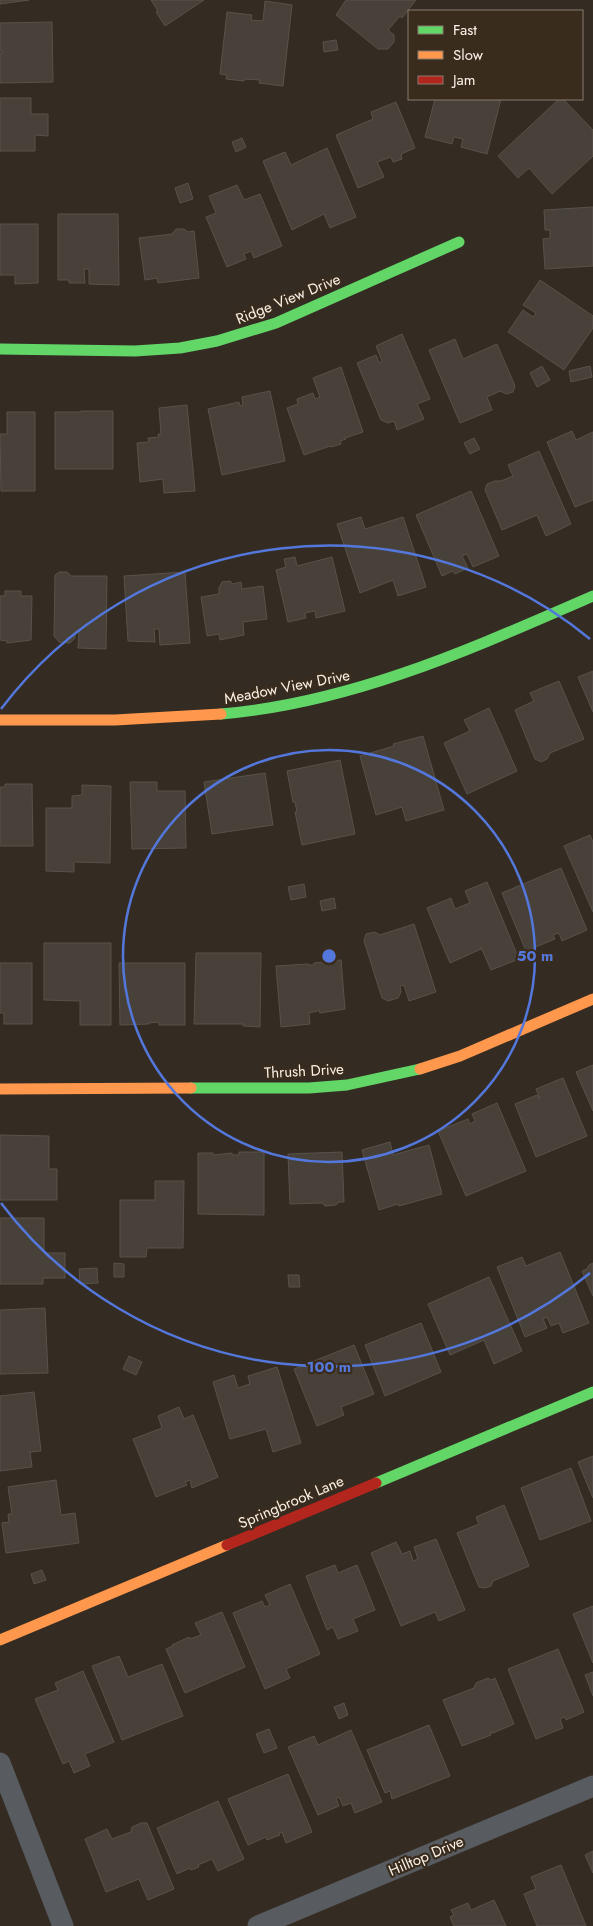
<svg xmlns="http://www.w3.org/2000/svg" width="593" height="1926" font-family="Jost,sans-serif">
<style>
.building{fill:#47413a;stroke:#58524b}
.lines{fill:none;stroke-linecap:round;stroke-linejoin:round}
.street{stroke:#585b5f;stroke-width:21}
.fast{stroke:#63d668;stroke-width:11}
.slow{stroke:#ff974d;stroke-width:11}
.jam{stroke:#b3261e;stroke-width:11}
.ring{fill:none;stroke:#5477dc;stroke-width:2.5}
.labels{text-anchor:middle;dominant-baseline:central;stroke-width:4.5;stroke-linejoin:round;paint-order:stroke}
.street-label{font-size:15px;fill:#fbf2e8;stroke:#3a2c1d}
.centre{fill:#5477dc;stroke:#3a2c1d;stroke-width:2.5}
.ring-label{font-size:15px;text-anchor:middle;font-weight:bold;fill:#5477dc;stroke:#3a2c1d;stroke-width:4.5;stroke-linejoin:round;paint-order:stroke}
</style>
<rect width="100%" height="100%" fill="#342c23"/>
<!-- building -->
<path class="building" d="M0,0H29L0,4Z
M151,0H204L165,26L156,12L158,11Z
M346,0H416L402,18L400,16L388,30L394,35V42L388,49H378L336,15Z
M265,1L292,5L283,86L259,83L260,80L245,79L244,81L226,79L227,75L220,74L227,12L252,15L251,20L263,21Z
M52,22L53,82L0,83V53H3L2,51H0V23Z
M336,40L338,50L324,52L323,42Z
M0,98H31V114H48V136L35,135V151H0Z
M435,99H501L487,154L461,147L463,139L454,137L452,144L425,137Z
M559,99H563L593,130V156L552,194L529,168L518,178L498,156Z
M396,102L415,148L401,154L402,159L393,162L391,157L377,162L384,177L358,188L336,135L373,119L371,112Z
M242,138L246,147L236,152L232,142Z
M327,148L356,217L330,228L324,214L292,230L263,161L285,152L291,165Z
M188,183L193,199L180,203L175,188Z
M237,185L244,200L260,194L282,246L254,258L251,251L244,254L246,259L227,267L206,217L216,213L209,196Z
M593,207V266L545,269L543,239L550,238V230H545L544,210Z
M58,214H118L119,285L89,284V269H84L85,283H69V280H58Z
M0,224H38V283L15,284V275H0Z
M176,229H184L188,232L194,231L199,278L158,283L157,278L145,280L139,238L172,234Z
M540,280L593,316V328L564,370L508,332L523,310L533,317L535,315L536,313L523,305Z
M402,334L430,399L417,404L424,419L397,430L394,421L388,423L381,420L357,363L376,355L379,363L382,361L376,346Z
M455,339L463,359L497,344L515,386L513,392L506,394L500,391L487,397L492,410L460,423L429,350Z
M542,366L550,380L537,387L530,373Z
M590,366L592,377L571,382L569,371Z
M341,367L363,432L345,438L346,439L340,441L341,444L331,447L330,446L304,455L287,408L298,404L297,399L313,393L315,399L320,397L313,378Z
M270,391L285,461L222,475L208,409L239,402L240,406L243,405L242,397Z
M187,405L195,491L164,493L163,479L140,482L137,443L149,442L148,438L159,437L158,434H161L159,408Z
M81,411H113V469H55V412H81Z
M7,412H35V491H1L0,434H7Z
M572,431L576,440L593,432V500L575,507L547,442Z
M474,438L480,449L470,454L464,443Z
M539,451L571,524L546,536L537,515L502,530L485,490L487,484L495,481H501L513,476L508,465Z
M471,491L499,556L473,567L467,554L462,556L468,568L455,574L453,571L442,576L416,515Z
M361,517L365,529L403,517L426,587L398,596L393,580L360,593L337,524Z
M295,557L297,566L332,557L345,611L316,618L315,611L305,613L306,618L288,622L276,570L286,567L284,559Z
M59,572H67L71,576H107L106,649L78,648L79,631H75V638L70,643L59,642L54,636L55,575Z
M185,572L190,643L160,645L159,629H154L155,642L128,641L124,576Z
M230,581L233,584L241,582L242,589L263,586L267,619L243,622L244,635L220,640L219,634L207,636L201,597L219,594V588L222,582Z
M5,591H21V596H32L31,640L7,643V641L0,640V596H5Z
M593,671V712L578,677Z
M559,681L584,739L550,753L547,759L541,762L535,759L515,710L534,701L530,693Z
M489,708L517,771L467,794L444,743L470,731L464,720Z
M423,736L444,810L406,821L402,807L376,815L360,756L394,746L393,744Z
M340,760L355,834L302,845L295,812H297L295,802H293L287,771Z
M265,773L273,825L212,834L204,782Z
M130,782H157V791H185L186,848L132,849Z
M5,784H32L33,846H0V787H5Z
M82,785L111,786L110,863L74,862V872L46,871V808H72V796L82,795Z
M590,835L593,842V912L564,846Z
M561,868L587,930L562,941L559,933L553,935L555,939L526,951L502,893Z
M487,882L519,959L491,970L481,947V949L450,963L427,908L451,898L455,909L470,903L465,891Z
M304,884L306,897L291,900L288,887Z
M334,898L336,908L322,911L320,901Z
M414,924L436,992L409,1001L404,985L400,986L401,992L398,998L388,1001L382,998L364,941L366,934L375,932L380,935Z
M44,943H111V1025H80V1001L44,1000Z
M196,953H261L260,1027L243,1026V1024H194Z
M341,960L345,1009L320,1013L319,1010L317,1011L309,1013L310,1024L281,1027L276,966L308,964L309,965H314V963Z
M0,963H32V1024H4V1013H0Z
M119,963H185V1025H159V1022L149,1023V1024L120,1025Z
M593,1065V1111L576,1072Z
M563,1078L587,1136L536,1157L515,1104L537,1095L540,1099L536,1089Z
M497,1103L526,1171L466,1196L438,1131L468,1119L470,1124L475,1121L472,1114Z
M0,1135L49,1136V1169H57V1200H0Z
M390,1142L393,1155L429,1145L442,1194L399,1206L398,1204L379,1210L362,1150Z
M239,1152H264V1215L198,1214V1153H213V1155L232,1153V1155H239Z
M342,1152L344,1202H339L336,1205L325,1206L322,1203L290,1204L288,1154Z
M155,1181H184L183,1248H147L146,1257H120V1200H155Z
M0,1218H44V1253H65V1278H43V1284H0Z
M560,1252L589,1323L563,1333L559,1323L551,1326L547,1317L543,1319L547,1328L525,1337L497,1267L522,1257L526,1266Z
M114,1263L124,1264V1277H114Z
M593,1263V1296L582,1271L587,1269L589,1265Z
M97,1268L98,1283L80,1284L79,1269Z
M288,1275H299L300,1287H289Z
M489,1277L522,1351L494,1364L484,1340L450,1355L428,1304Z
M45,1308L48,1373L0,1374V1310Z
M421,1323L441,1372L385,1396L365,1345Z
M354,1345L374,1394L341,1407L344,1415L317,1426L294,1369Z
M129,1356L142,1362L136,1375L123,1369Z
M277,1367L301,1443L273,1452L266,1429L230,1439L213,1382L234,1375L238,1388L250,1384L248,1376Z
M34,1392L41,1451L30,1452L32,1467L0,1471V1396Z
M179,1407L184,1419L193,1415L218,1477L192,1488L190,1480L185,1482L187,1485L156,1497L133,1439L162,1428L158,1416Z
M593,1456V1498L578,1462Z
M571,1468L591,1521L540,1540L521,1488Z
M56,1480L61,1515L75,1513L79,1543L6,1553L2,1523L9,1522L8,1514H12L8,1487Z
M504,1505L529,1566L493,1581L491,1586L485,1588L479,1587L457,1533L479,1524L476,1517Z
M436,1539L465,1610L439,1621L435,1612L401,1626L371,1553L396,1542L402,1554L410,1551L413,1561L418,1559L414,1547Z
M335,1565L338,1573L357,1565L375,1610L353,1619L358,1631L338,1639L333,1627L327,1630L306,1576Z
M42,1570L46,1580L34,1584L31,1574Z
M290,1584L320,1654L286,1669L290,1678L265,1689L233,1613L262,1601L265,1607L270,1605L265,1595Z
M593,1606V1663L573,1614Z
M222,1612L245,1667L185,1693L166,1649L173,1646L172,1645L189,1637L190,1639L201,1635L195,1623Z
M558,1649L584,1712L566,1720L565,1717L560,1719L563,1728L536,1739L508,1669Z
M119,1656L128,1677L162,1664L183,1716L122,1740L92,1666Z
M83,1671L114,1742L85,1754L90,1766L74,1773L69,1761L63,1764L35,1699L58,1690L55,1683Z
M593,1672V1696L585,1675Z
M488,1678L491,1680L495,1678L514,1724L493,1733L490,1732L491,1735L462,1746L443,1700L474,1688L476,1683Z
M344,1703L348,1715L339,1719L334,1707Z
M429,1725L450,1776L392,1799L390,1791L385,1793L367,1750Z
M269,1729L277,1748L264,1753L256,1734Z
M351,1730L382,1802L355,1813L351,1803L343,1806L339,1797L336,1798L339,1806L318,1815L288,1747L314,1736L318,1745Z
M288,1774L312,1832L286,1843L282,1832L279,1833L280,1835L267,1840L266,1837L248,1845L228,1799Z
M218,1801L244,1859L218,1871L212,1859L198,1865L199,1867L191,1870L190,1868L177,1874L157,1828Z
M141,1823H147L174,1889L148,1900L139,1879L106,1892L85,1839L107,1829L112,1839L131,1832L132,1827Z
M593,1851V1873L585,1855Z
M561,1865L586,1926H537L524,1894L536,1889L531,1877Z
M494,1900L506,1926H454L450,1917L454,1915L451,1910L468,1903L471,1910Z"/>
<g class="lines">
<!-- street -->
<path class="street" d="M0,1763L63,1926
M258,1926L593,1786"/>
<!-- fast -->
<path class="fast" d="M0,349L135,351L180,348L217,341L276,323L459,242
M221,714C353,703 473,648 593,596
M191,1088H309L347,1085L420,1069
M376,1483L593,1392"/>
<!-- slow -->
<path class="slow" d="M0,720H115L221,714
M420,1069L460,1056L593,999
M0,1089L191,1088
M0,1640L227,1545"/>
<!-- jam -->
<path class="jam" d="M227,1545L376,1483"/>
</g>
<!-- distance rings -->
<g class="ring">
<circle cx="329" cy="956" r="206"/>
<path d="M590 1273A411 411 0 0 1 1 1203M1 709A411 411 0 0 1 590 639"/>
</g>
<g class="labels">
<!-- street labels -->
<g class="street-label">
<text transform="translate(288 299) rotate(-22)">Ridge View Drive</text>
<text transform="translate(287 687) rotate(-11)">Meadow View Drive</text>
<text transform="translate(304 1071) rotate(-3)">Thrush Drive</text>
<text transform="translate(291 1502) rotate(-23)">Springbrook Lane</text>
<text transform="translate(426 1856) rotate(-23)">Hilltop Drive</text>
</g>
</g>
<circle cx="329" cy="956" r="8" class="centre"/>
<g class="ring-label">
<text x="535" y="961">50 m</text>
<text x="329" y="1372">100 m</text>
</g>
<!-- legend -->
<rect x="408" y="10" width="175" height="90" fill="#3a2c1d" stroke="#877b6e"/>
<rect x="418" y="26" width="25" height="8" fill="#63d668" stroke="#877b6e"/>
<text x="453" y="35" font-size="15" fill="#fbf2e8">Fast</text>
<rect x="418" y="51" width="25" height="8" fill="#ff974d" stroke="#877b6e"/>
<text x="453" y="60" font-size="15" fill="#fbf2e8">Slow</text>
<rect x="418" y="76" width="25" height="8" fill="#b3261e" stroke="#877b6e"/>
<text x="453" y="85" font-size="15" fill="#fbf2e8">Jam</text>
</svg>
